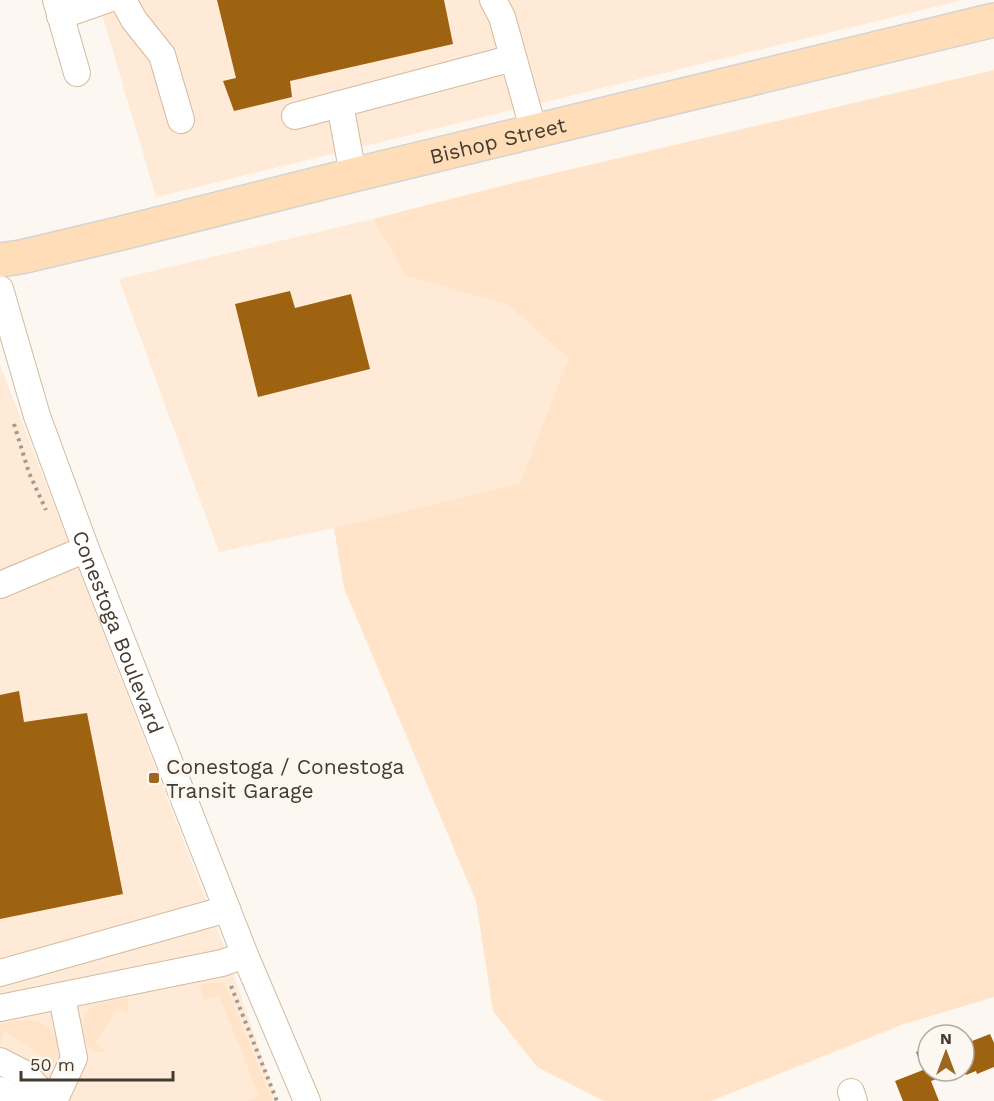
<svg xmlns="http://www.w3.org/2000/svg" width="994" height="1101" font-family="'Work Sans',sans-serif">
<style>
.built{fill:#feead6}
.green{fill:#ffe4c9}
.building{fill:#9e6311}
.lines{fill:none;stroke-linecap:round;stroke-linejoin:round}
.minor-casing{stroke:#d4ba9e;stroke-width:28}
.major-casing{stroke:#d6d4d1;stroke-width:36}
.path{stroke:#a29a91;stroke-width:4;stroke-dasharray:3 4.5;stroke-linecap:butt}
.minor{stroke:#fff;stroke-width:26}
.major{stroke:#feddb8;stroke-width:33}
.poi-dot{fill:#9d6621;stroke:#fdf7f1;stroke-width:2}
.labels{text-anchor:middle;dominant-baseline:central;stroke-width:6;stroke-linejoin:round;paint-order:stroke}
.street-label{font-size:21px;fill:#453a2f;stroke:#fdf7f1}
.poi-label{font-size:21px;fill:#453a2f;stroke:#fdf7f1;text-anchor:start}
</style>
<rect width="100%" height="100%" fill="#fdf7f1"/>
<!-- built -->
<path class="built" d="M98,0H963L156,197Z
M373,219L406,276L508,305L568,359L520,483L334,528L219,552L119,279Z
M0,365L222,941L277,1101H0Z"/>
<!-- green -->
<path class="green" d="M994,70V997L904,1024L711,1101H604L537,1067L493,1011L476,901L344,588L334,528L520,483L568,359L508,305L406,276L373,219L521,181Z
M212,983H224L231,998L272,1101H247L259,1096L219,996L204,1000L200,985Z
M127,998L129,1011L127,1013L118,1008L95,1043L106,1052C82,1057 76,1021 91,1008C100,1001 116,1000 127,998Z
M26,1020C60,1019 73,1068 35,1069L33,1065L40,1054L5,1032L0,1045V1024Z"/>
<!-- building -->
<path class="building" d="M217,0H444L453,44L290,81L292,97L234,111L223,81L236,78Z
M290,291L295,308L351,294L370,369L258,397L235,304Z
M19,691L24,722L87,713L123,894L0,919V695Z
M990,1034L994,1043V1067L977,1074L976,1071L966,1075L964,1071L946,1078L945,1076L931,1081L939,1101H903L895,1081L923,1070L916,1052L928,1047V1071H964V1040L971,1038L972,1041Z"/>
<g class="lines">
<defs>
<g id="minor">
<path d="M56,0L77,73"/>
<path d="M123,0L134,20L162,55L181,120"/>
<path d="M493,0L502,17L534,132"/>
<path d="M60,16L106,0"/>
<path d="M295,116L340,104"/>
<path d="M353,175L340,104L513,58"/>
<path id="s1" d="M0,289L37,416L86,549L245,955L307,1101"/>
<path d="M0,585L86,549"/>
<path d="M0,973L227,909"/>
<path d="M0,1008L222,963L245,955"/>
<path d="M0,1061L25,1074L50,1101"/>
<path d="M0,1090L20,1101"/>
<path d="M851,1092L854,1101"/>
<path d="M54,1101L74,1058L62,997"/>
</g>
<g id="major">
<path id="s2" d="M0,260L21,257L122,233L353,175L994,20"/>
</g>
</defs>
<!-- minor casing -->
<use href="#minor" class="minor-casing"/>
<!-- major casing -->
<use href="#major" class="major-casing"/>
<!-- path -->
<path class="path" d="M14,424L29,473L46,510
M231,986L277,1101"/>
<!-- minor -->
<use href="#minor" class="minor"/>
<!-- major -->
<use href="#major" class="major"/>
</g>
<!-- markers -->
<rect class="poi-dot" x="148" y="772" width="12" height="12" rx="3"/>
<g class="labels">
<!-- street labels -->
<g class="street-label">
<text stroke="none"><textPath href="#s2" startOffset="512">Bishop Street</textPath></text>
<text stroke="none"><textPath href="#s1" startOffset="363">Conestoga Boulevard</textPath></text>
</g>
<!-- poi labels -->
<g class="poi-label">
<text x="166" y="766">Conestoga / Conestoga<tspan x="166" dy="24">Transit Garage</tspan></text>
</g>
</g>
<!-- north arrow -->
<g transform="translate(946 1053)"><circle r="28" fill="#fdf7f1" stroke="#b3aba3" stroke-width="1.5"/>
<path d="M0-4.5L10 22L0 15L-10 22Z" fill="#9d6621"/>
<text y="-9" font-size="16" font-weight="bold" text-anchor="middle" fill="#453a2f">N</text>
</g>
<!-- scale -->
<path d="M21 1071v9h152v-9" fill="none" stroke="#453a2f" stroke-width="3"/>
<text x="30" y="1071" font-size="18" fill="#453a2f" stroke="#fdf7f1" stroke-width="4.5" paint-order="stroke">50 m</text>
</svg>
